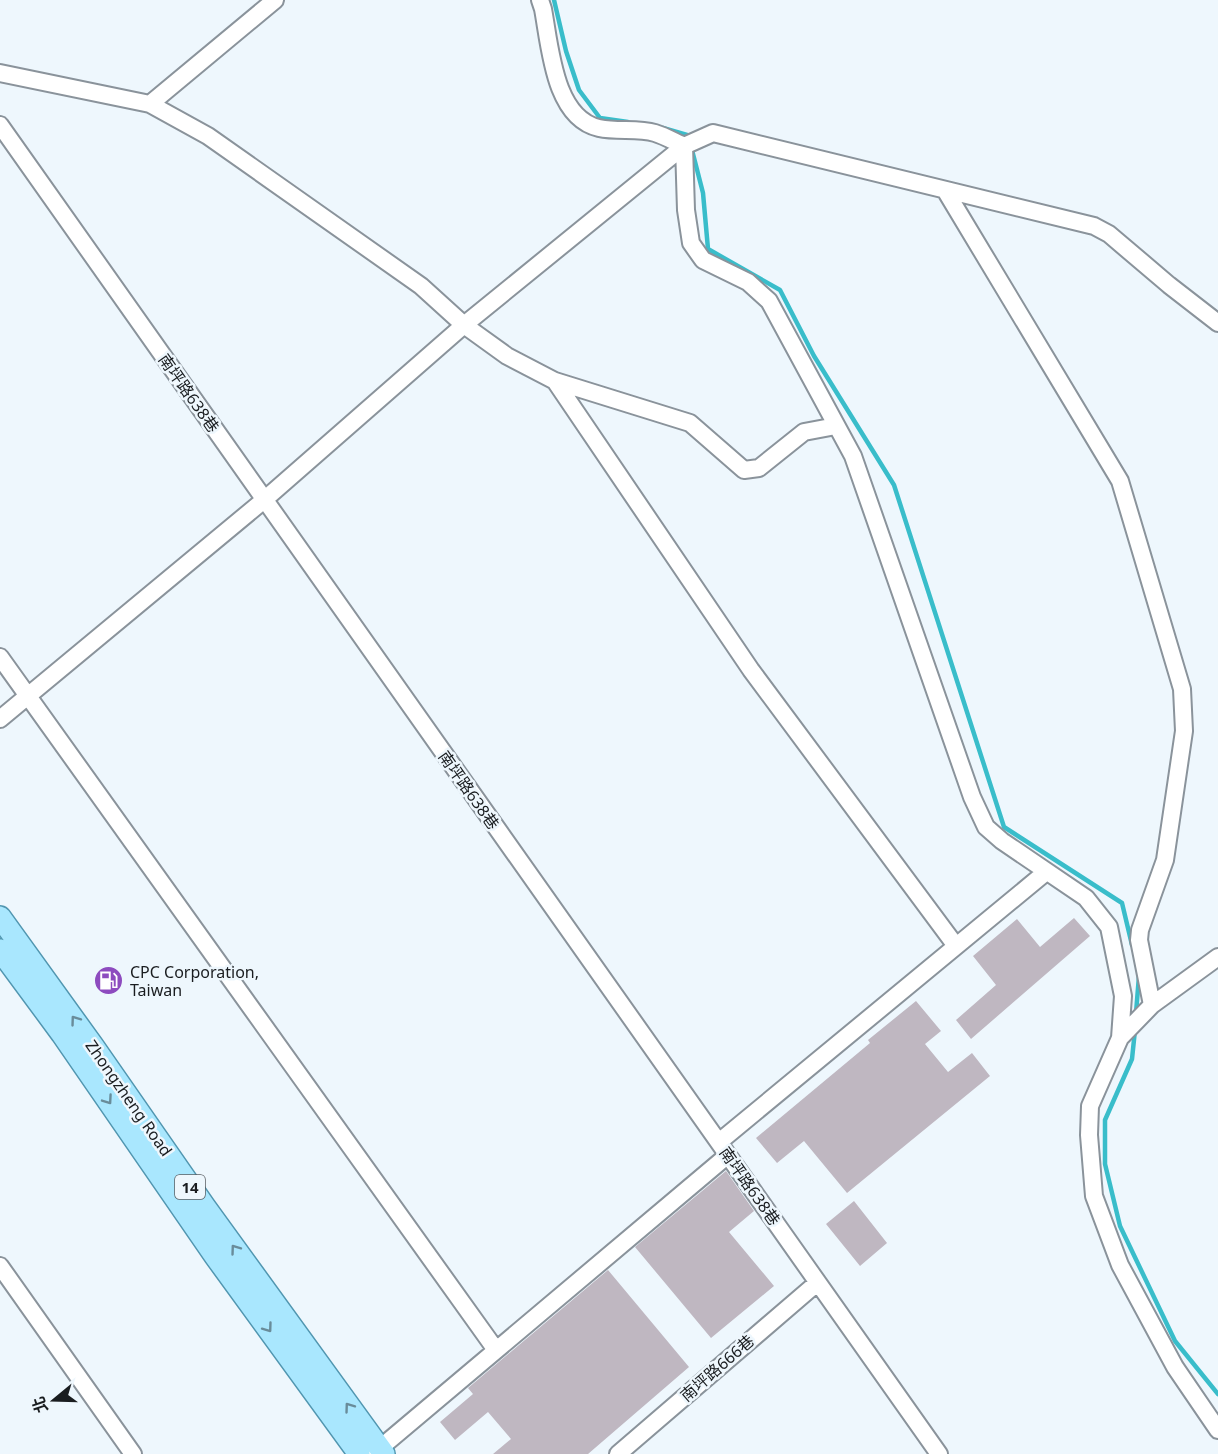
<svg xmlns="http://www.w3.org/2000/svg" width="1218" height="1454" font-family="'Noto Sans','Noto Sans TC',sans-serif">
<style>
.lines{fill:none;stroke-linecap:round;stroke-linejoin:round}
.stream{stroke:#39bdca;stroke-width:4.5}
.building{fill:#bfb7c1}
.minor-casing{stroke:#8a939b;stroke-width:20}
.major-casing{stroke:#5196b0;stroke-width:24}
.minor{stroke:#fff;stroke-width:16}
.major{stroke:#a9e7fe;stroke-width:21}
.oneway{stroke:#698c9a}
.labels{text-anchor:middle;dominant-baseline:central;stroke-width:5;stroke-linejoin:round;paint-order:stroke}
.shield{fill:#eef7fd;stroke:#5a5e62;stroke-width:1.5}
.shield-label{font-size:15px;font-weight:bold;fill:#1a1d20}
.street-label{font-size:16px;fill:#1a1d20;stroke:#eef7fd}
.poi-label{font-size:16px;fill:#1a1d20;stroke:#eef7fd;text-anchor:start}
</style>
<rect width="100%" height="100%" fill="#eef7fd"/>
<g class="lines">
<!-- stream -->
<path class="stream" d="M554,0L566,51L579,90L600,118L628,122
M663,128L687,135L689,139
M692,150L703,193L708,249L780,290L814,356L894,485L1004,827L1122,903L1132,945
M1136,1013L1139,976
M1135,1030L1132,1059L1105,1120V1164L1120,1226L1175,1341L1218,1394"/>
</g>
<!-- building -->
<path class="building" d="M1074,918L1090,936L971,1039L956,1020L996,985L973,956L1017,919L1040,947Z
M916,1001L941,1031L925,1044L948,1072L972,1053L990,1076L847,1193L804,1141L777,1163L756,1138L870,1043L868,1040Z
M726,1171L754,1211L729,1232L774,1286L711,1338L635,1247Z
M854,1201L887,1243L860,1266L826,1224Z
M608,1270L689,1367L588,1454H493L511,1439L488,1412L455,1440L440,1422L473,1394L468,1388Z"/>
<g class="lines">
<defs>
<path id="minor" d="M540,0L543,9C550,46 554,118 599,128C617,132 638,128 655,133C665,136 675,142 684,146L686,210L691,243L703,260L748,282L769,301L853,456L972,797L986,827L1002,841L1086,898L1109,927L1123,996L1120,1038L1090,1106L1089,1135L1094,1196L1120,1265L1175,1367L1218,1430
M0,73L150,104L208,136L421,286L464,325L507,356L555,381L690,423L744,470L759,468L804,432L836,426
M150,104L275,0
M0,125L939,1454
M945,190L1120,481L1182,689L1184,731L1165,860L1140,930L1139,940L1152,1005
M555,381L751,670L956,946
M0,657L496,1350
M0,719L264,500L464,325L684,146L713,133L1094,226L1109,234L1169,285L1218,323
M1120,1038L1152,1005L1218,957
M719,1142L1046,872
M0,1266L133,1454
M373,1454L728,1155
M618,1454L817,1283"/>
<path id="major" d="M0,917L93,1046L205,1207L384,1454
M0,950L62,1034L215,1256L359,1454"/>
</defs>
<!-- minor casing -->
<use href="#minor" class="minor-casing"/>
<!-- major casing -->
<use href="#major" class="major-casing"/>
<!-- minor -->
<use href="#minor" class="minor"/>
<!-- major -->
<use href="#major" class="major"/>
</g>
<!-- one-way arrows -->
<defs><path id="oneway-chevron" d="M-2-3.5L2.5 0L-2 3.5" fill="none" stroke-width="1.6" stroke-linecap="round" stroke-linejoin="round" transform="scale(1.5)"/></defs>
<g class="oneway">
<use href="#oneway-chevron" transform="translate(75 1020) rotate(-126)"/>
<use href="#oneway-chevron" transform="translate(108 1100) rotate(55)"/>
<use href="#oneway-chevron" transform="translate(235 1249) rotate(-126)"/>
<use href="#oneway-chevron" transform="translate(268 1328) rotate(54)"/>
<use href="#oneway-chevron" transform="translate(349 1407) rotate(-126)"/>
</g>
<!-- icons -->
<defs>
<symbol id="fuel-disc" viewBox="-11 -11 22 22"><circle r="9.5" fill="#8d4bbf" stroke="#eef7fd"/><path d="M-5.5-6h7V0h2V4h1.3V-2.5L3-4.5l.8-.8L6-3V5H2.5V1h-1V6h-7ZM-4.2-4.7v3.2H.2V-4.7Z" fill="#fff"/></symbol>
</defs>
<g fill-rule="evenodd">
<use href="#fuel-disc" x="92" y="964" width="33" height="33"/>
</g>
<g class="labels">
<!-- shield labels -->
<rect class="shield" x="175" y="1175" width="30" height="24" rx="4.5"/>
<g class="shield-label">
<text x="190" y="1187">14</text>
</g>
<!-- street labels -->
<g class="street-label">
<text transform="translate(189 393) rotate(55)">南坪路638巷</text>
<text transform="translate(469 790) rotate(55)">南坪路638巷</text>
<text transform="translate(129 1098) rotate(55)">Zhongzheng Road</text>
<text transform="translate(750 1186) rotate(55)">南坪路638巷</text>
<text transform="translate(717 1368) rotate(-41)">南坪路666巷</text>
</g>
<!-- poi labels -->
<g class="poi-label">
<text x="130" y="972">CPC Corporation,<tspan x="130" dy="18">Taiwan</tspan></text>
</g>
</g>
<!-- north arrow -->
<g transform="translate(54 1400) rotate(251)" stroke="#eef7fd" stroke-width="4.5" paint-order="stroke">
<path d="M0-4.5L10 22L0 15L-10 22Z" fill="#1a1d20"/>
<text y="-9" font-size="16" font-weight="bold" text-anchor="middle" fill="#1a1d20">北</text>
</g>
</svg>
